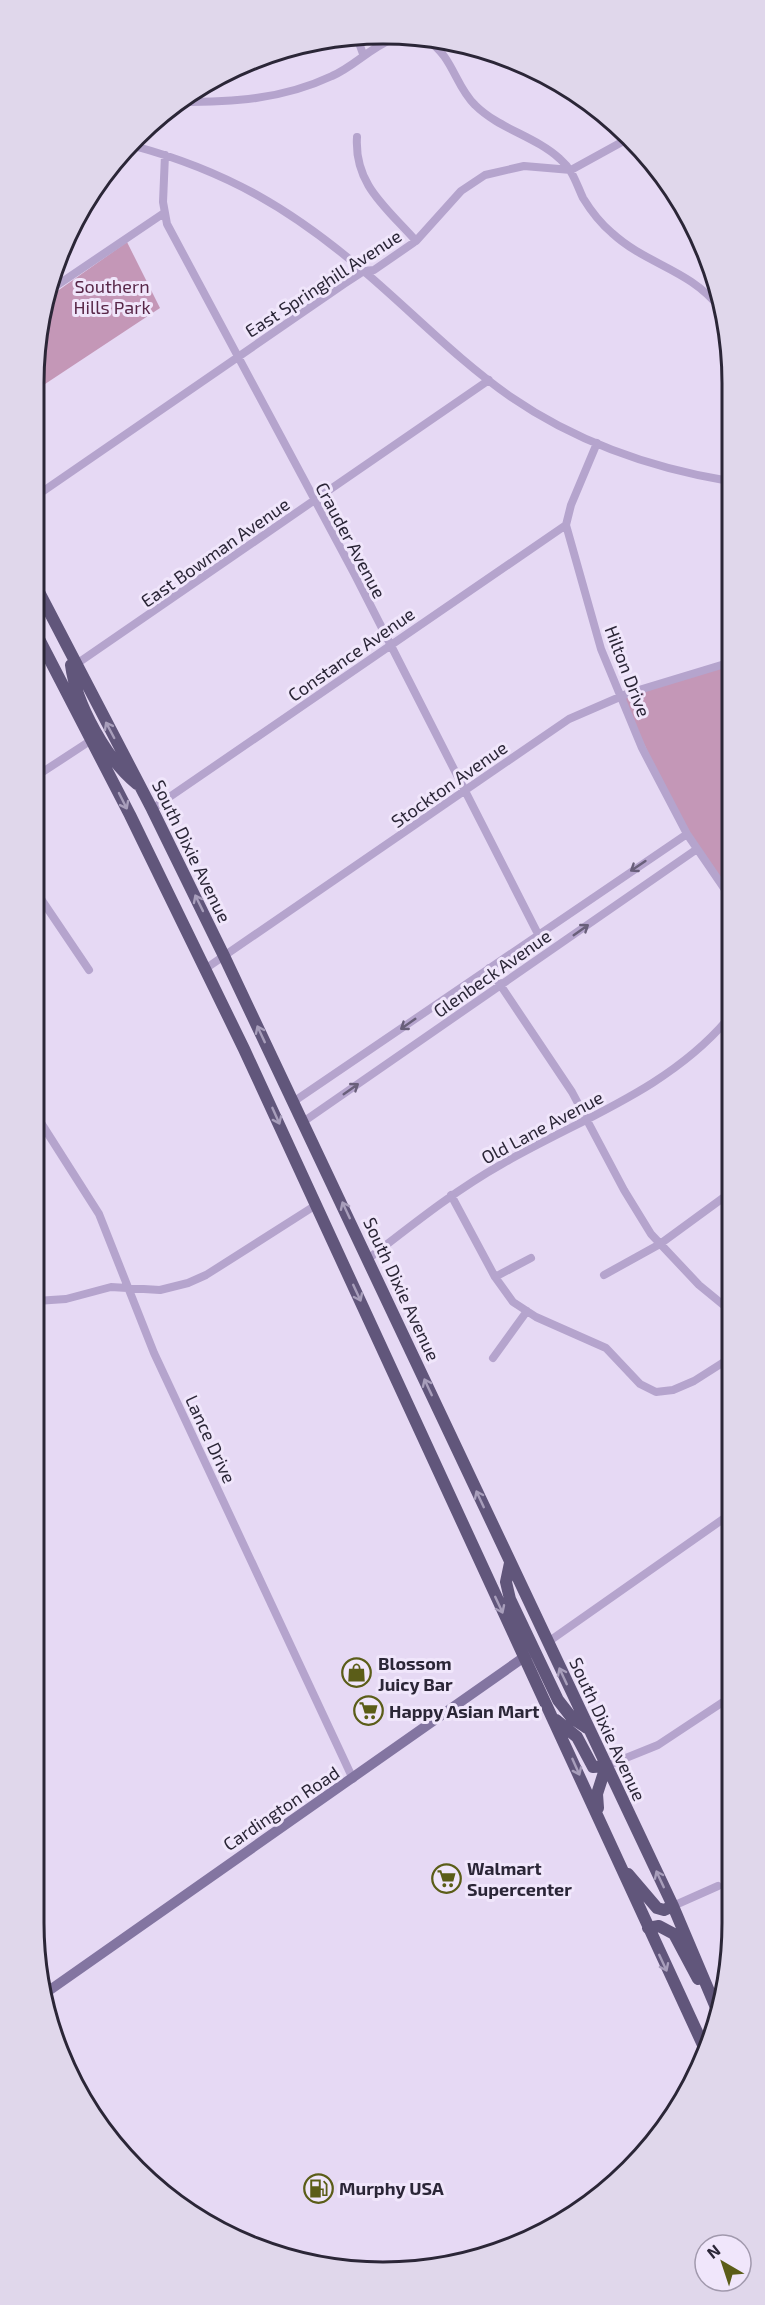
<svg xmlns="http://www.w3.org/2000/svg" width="765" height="2305" font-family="'Exo 2',sans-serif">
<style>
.green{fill:#c497b7}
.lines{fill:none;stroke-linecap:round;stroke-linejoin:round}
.street{stroke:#b5a4cd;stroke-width:8}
.secondary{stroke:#8375a1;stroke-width:10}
.primary{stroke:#61567b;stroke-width:12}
.oneway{stroke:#a89ebb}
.oneway2{stroke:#695f7a}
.labels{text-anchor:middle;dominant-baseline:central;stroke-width:6;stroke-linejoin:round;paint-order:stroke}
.street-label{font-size:18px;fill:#2b2637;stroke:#f0e6fb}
.park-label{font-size:18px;fill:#582748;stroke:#f0e6fb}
.poi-label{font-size:18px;font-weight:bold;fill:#2b2637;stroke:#f0e6fb;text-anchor:start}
.rim{fill:none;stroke:#2b2637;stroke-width:3}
</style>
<rect width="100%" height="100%" fill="#e6d9f4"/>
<!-- green -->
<path class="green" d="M127,242L160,308L39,388L40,314L46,299Z
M728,663V894L687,834L621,696Z"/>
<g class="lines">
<!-- street -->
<path class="street" d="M358,40L363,54
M427,40C453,56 455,86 475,105C499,129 535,136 560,159C573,170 576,183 583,198C591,211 600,223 612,233C647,265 689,269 720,308
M178,102C232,102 281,100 332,76C353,67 369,49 390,40
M357,137C354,185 387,208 416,241
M134,146C227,171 293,210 366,273C414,314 459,361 511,397C575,441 651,468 729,481
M165,155L163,202L167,224L354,573L538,934
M50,290L164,213
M597,443L571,505L566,525L601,649L642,748L687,834L728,894
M39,494L344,284L364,271L374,270L416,241L461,191L485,175L524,166L571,170L631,137
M75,665L489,380
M38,775L93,739
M152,809L566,525
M37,893L89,970
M489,968L572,1092L624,1190L651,1234L699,1285L727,1308
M205,969L569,719L629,693L728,663
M293,1102L687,834
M36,1115L99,1214L154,1353L353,1779
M303,1122L697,849
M451,1195L495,1277L513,1302L536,1317L606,1348L640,1384L656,1392L673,1390L694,1381L727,1360
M368,1259C412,1225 454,1191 502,1164C580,1119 667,1090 727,1020
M604,1275L660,1244L727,1195
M495,1277L531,1258
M36,1301L66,1299L111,1287L160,1290L188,1283L206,1275L316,1205
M493,1358L527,1311
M548,1642L726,1517
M606,1766L658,1745L726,1700
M673,1906L718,1886"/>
<!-- secondary -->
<path class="secondary" d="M47,1992L530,1653"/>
<!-- primary -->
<path class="primary" d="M39,592L152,809L224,956L673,1906L717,2010
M38,637L130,815L244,1049L703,2045
M71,665C76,704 107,760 137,784
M510,1563L506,1582L510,1599L558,1700L572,1718L587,1728
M556,1720L577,1737L593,1767L606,1766
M598,1808L597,1794L606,1766
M628,1874L657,1908L664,1910L673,1906
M648,1928L659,1926L674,1934L698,1979"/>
</g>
<!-- one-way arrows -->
<defs><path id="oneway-shaft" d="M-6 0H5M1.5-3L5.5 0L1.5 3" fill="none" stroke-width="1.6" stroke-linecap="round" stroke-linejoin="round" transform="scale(1.5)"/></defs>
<g class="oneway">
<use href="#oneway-shaft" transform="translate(110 730) rotate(-118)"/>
<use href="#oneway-shaft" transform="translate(123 801) rotate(63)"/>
<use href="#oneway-shaft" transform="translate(199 903) rotate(-116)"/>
<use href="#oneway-shaft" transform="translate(261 1034) rotate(-115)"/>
<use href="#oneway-shaft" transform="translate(276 1116) rotate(66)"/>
<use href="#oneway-shaft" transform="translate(346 1210) rotate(-115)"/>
<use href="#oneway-shaft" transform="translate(357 1293) rotate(65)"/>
<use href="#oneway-shaft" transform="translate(428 1387) rotate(-115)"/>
<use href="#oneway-shaft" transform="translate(480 1499) rotate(-115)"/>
<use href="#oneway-shaft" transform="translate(499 1605) rotate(65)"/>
<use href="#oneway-shaft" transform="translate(563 1676) rotate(-115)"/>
<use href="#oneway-shaft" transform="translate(576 1767) rotate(66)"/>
<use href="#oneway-shaft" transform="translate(660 1879) rotate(-115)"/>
<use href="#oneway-shaft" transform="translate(663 1963) rotate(65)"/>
</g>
<g class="oneway2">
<use href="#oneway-shaft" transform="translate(638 866) rotate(146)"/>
<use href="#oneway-shaft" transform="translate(581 930) rotate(-35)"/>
<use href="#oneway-shaft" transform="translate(408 1024) rotate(145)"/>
<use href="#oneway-shaft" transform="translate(351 1089) rotate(-35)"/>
</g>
<!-- icons -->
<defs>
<symbol id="shop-ring" viewBox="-11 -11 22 22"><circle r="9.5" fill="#f0e6fb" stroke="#5b5d18" stroke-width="1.5"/><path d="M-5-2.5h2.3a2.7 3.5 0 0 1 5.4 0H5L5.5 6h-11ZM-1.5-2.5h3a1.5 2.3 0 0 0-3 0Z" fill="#5b5d18"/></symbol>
<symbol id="supermarket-ring" viewBox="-11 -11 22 22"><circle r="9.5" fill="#f0e6fb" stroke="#5b5d18" stroke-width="1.5"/><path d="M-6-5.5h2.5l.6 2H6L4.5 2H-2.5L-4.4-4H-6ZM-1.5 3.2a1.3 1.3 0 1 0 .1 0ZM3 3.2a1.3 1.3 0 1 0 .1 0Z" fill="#5b5d18"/></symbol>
<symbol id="fuel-ring" viewBox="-11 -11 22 22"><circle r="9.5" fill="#f0e6fb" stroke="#5b5d18" stroke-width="1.5"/><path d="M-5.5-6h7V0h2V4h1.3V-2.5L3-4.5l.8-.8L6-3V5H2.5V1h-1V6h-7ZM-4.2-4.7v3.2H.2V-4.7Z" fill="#5b5d18"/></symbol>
</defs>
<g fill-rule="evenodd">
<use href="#shop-ring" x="340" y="1656" width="33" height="33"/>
<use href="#supermarket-ring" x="352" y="1694" width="33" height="33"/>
<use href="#supermarket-ring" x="430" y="1862" width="33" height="33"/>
<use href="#fuel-ring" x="302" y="2172" width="33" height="33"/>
</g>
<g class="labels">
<!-- street labels -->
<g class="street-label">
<text transform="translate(323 283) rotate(-33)">East Springhill Avenue</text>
<text transform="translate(351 540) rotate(62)">Crauder Avenue</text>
<text transform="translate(215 552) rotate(-35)">East Bowman Avenue</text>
<text transform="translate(351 654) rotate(-35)">Constance Avenue</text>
<text transform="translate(628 671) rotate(69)">Hilton Drive</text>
<text transform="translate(449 784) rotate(-35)">Stockton Avenue</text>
<text transform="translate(192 851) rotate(64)">South Dixie Avenue</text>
<text transform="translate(492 973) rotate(-35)">Glenbeck Avenue</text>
<text transform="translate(542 1127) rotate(-28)">Old Lane Avenue</text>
<text transform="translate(402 1289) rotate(65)">South Dixie Avenue</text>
<text transform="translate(211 1439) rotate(65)">Lance Drive</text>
<text transform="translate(608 1729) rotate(65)">South Dixie Avenue</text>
<text transform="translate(281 1808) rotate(-34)">Cardington Road</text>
</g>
<!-- park labels -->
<g class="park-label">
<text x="112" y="286">Southern<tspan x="112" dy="21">Hills Park</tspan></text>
</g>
<!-- poi labels -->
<g class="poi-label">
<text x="378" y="1663">Blossom<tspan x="378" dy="21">Juicy Bar</tspan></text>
<text x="389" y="1711">Happy Asian Mart</text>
<text x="467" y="1868">Walmart<tspan x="467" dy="21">Supercenter</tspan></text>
<text x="339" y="2188">Murphy USA</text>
</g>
</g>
<!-- crop -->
<path d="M0 0H765V2305H0ZM383 44H383A339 339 0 0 1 722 383V1923A339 339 0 0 1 383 2262H383A339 339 0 0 1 44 1923V383A339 339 0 0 1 383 44Z" fill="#e0d7eb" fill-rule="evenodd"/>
<path class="rim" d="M383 44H383A339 339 0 0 1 722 383V1923A339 339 0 0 1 383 2262H383A339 339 0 0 1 44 1923V383A339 339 0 0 1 383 44Z"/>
<!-- north arrow -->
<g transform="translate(723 2263) rotate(321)"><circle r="28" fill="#f0e6fb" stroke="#a199ad" stroke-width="1.5"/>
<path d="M0-4.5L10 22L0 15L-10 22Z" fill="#5b5d18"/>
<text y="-9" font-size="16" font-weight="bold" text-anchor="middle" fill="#2b2637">N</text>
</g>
</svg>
